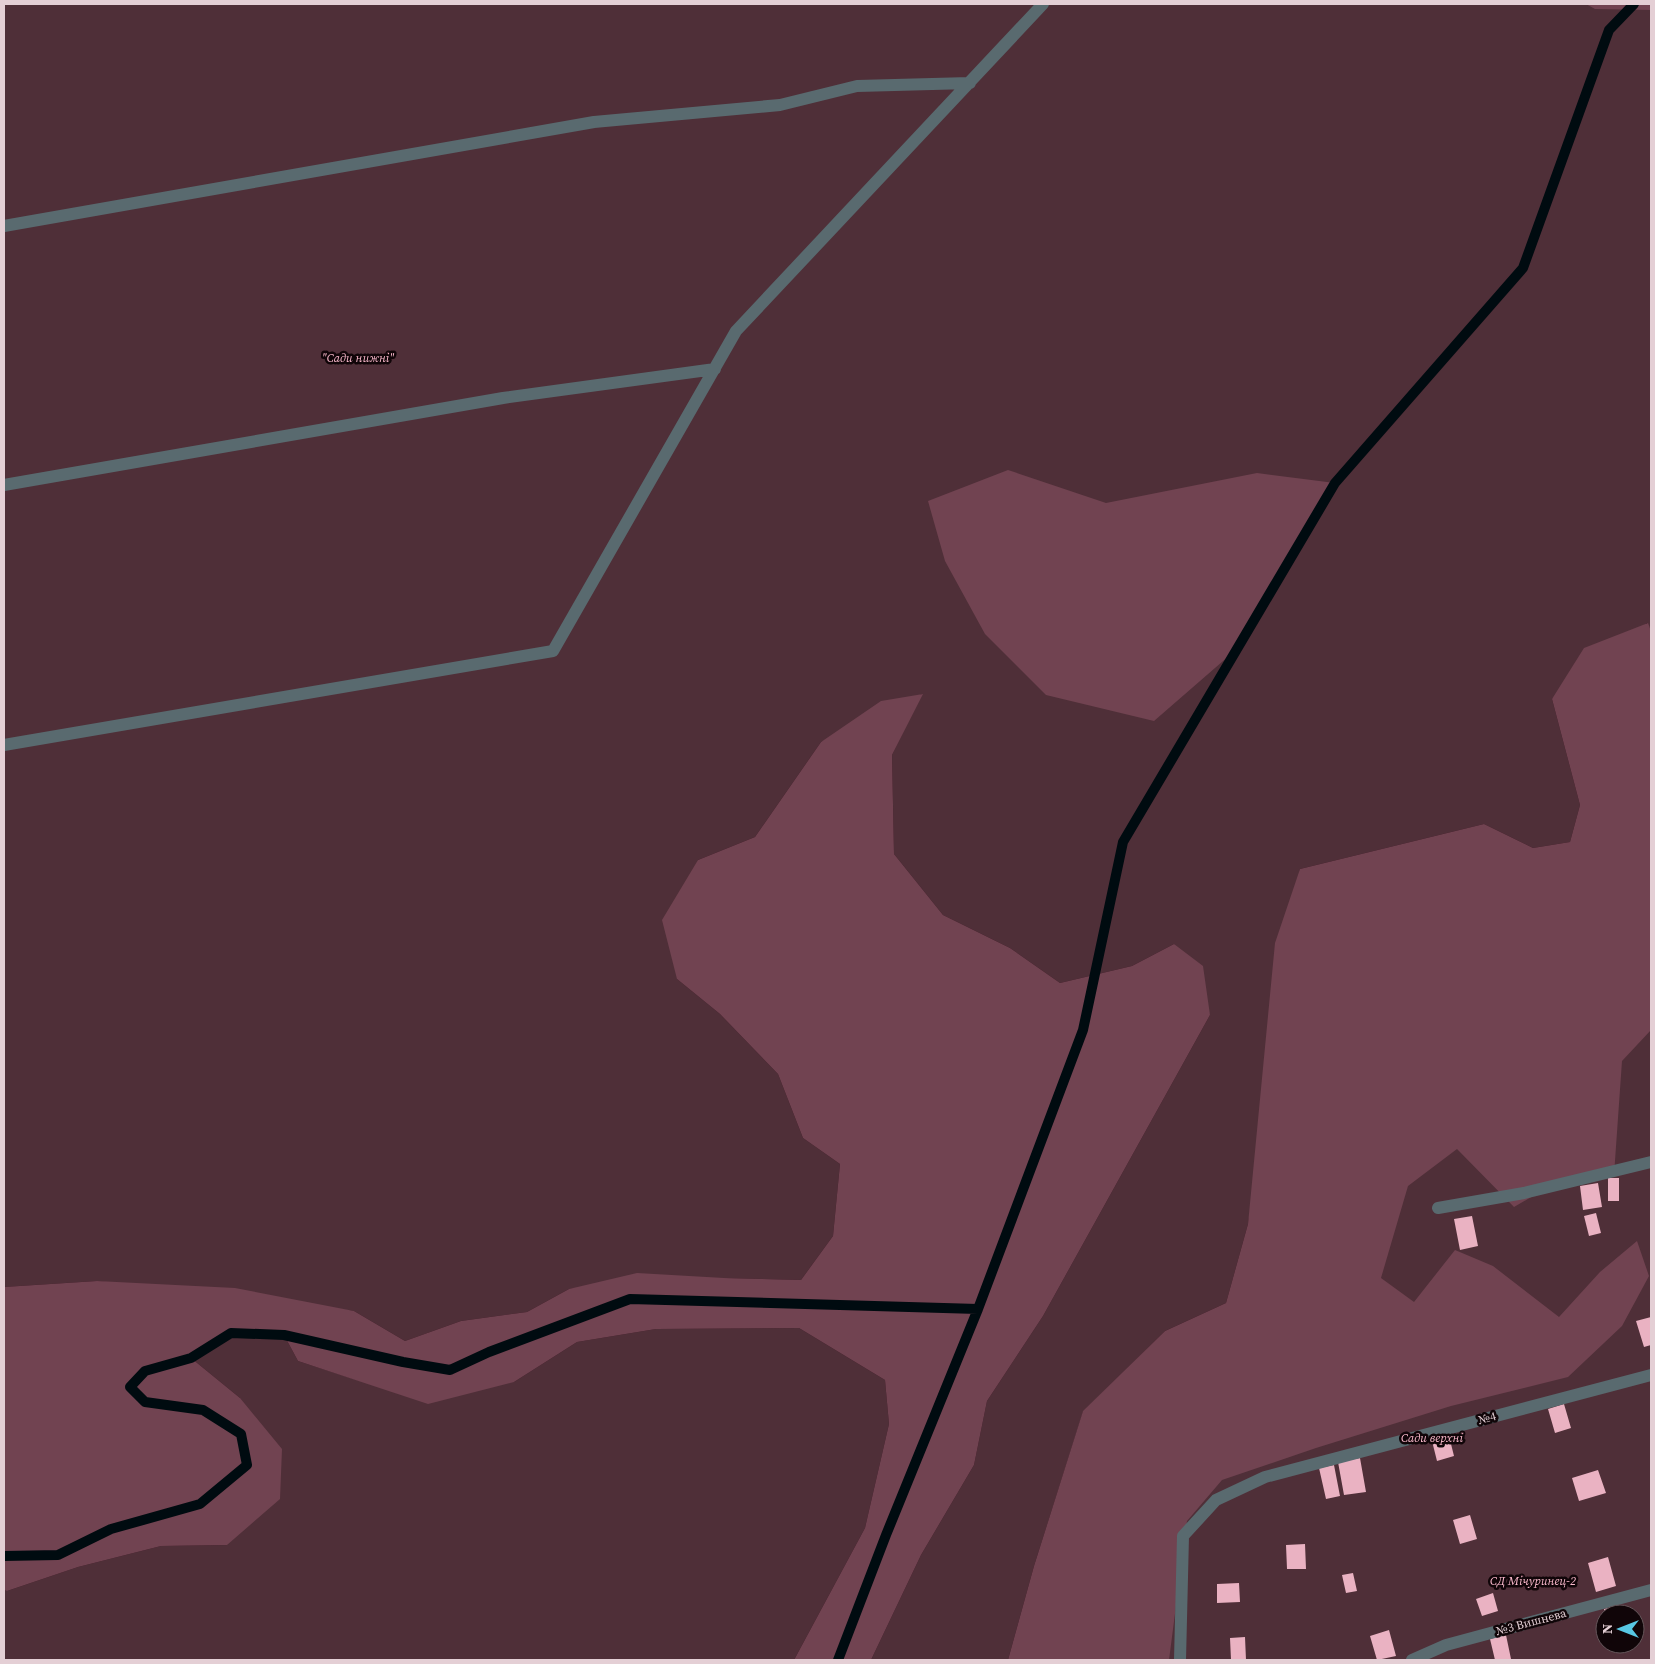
<svg xmlns="http://www.w3.org/2000/svg" width="1655" height="1664" font-family="'Source Serif 4',serif">
<style>
.green{fill:#4f2f38;fill-rule:evenodd}
.forest{fill:#714351}
.lines{fill:none;stroke-linecap:round;stroke-linejoin:round}
.stream{stroke:#000b10;stroke-width:10}
.building{fill:#eab2c2}
.minor{stroke:#596a6f;stroke-width:12}
.labels{text-anchor:middle;dominant-baseline:central;stroke-width:5;stroke-linejoin:round;paint-order:stroke}
.park-label{font-size:12px;font-style:italic;fill:#fbbacd;stroke:#100508}
.street-label{font-size:12px;fill:#e4cfd5;stroke:#100508}
</style>
<rect width="100%" height="100%" fill="#30131d"/>
<!-- green -->
<path class="green" d="M4,4H1651V631L1647,623L1552,699L1580,805L1570,842L1533,848L1484,824L1300,869L1248,1224L1226,1303L1165,1331L1083,1412L1034,1566L1008,1660H871L921,1555L974,1465L987,1401L1043,1316L1210,1015L1174,944L1132,966L1060,983L1010,948L943,915L894,854L892,755L922,694L821,742L755,837L698,860L677,979L720,1014L778,1074L803,1138L840,1164L833,1236L801,1280L724,1278L569,1289L527,1312L461,1321L405,1341L354,1311L97,1281L4,1287Z
M1651,898V1660H1138L1307,1088ZM1605,1614H1635V1644H1605Z
M799,1328L885,1380L889,1424L865,1528L794,1660H4V1590L7,1591L78,1567L161,1546L227,1545L240,1398L191,1358L231,1333L284,1335L298,1361L360,1381L514,1382L577,1342L656,1329Z"/>
<!-- forest -->
<path class="forest" d="M1586,4H1651V10L1595,9Z
M1008,470L1106,503L1257,473L1335,483L1238,648L1154,721L1046,695L985,634L945,561L928,501Z
M1648,623L1651,631V1030L1622,1061L1614,1175L1557,1182L1514,1207L1457,1149L1408,1186L1381,1278L1414,1302L1455,1250L1493,1266L1559,1317L1600,1272L1637,1241L1649,1276L1622,1326L1568,1377L1451,1406L1316,1448L1222,1480L1187,1521L1169,1660H1008L1034,1566L1083,1411L1165,1331L1226,1303L1248,1224L1275,943L1300,869L1484,824L1533,848L1570,842L1580,805L1552,699L1584,648Z
M923,694L892,755L894,854L943,915L1010,948L1060,983L1132,966L1174,944L1203,966L1210,1015L1043,1316L987,1401L974,1465L921,1555L871,1660H794L865,1528L889,1424L885,1380L799,1328L656,1329L577,1342L514,1382L428,1404L298,1361L284,1335L231,1333L191,1358L240,1398L282,1449L280,1499L227,1545L161,1546L78,1567L7,1591L4,1590V1287L97,1281L235,1288L354,1311L405,1341L461,1321L527,1312L569,1289L637,1273L724,1278L801,1280L833,1236L840,1164L803,1138L778,1074L720,1014L677,979L662,920L698,860L755,837L821,742L881,701Z"/>
<g class="lines">
<!-- stream -->
<path class="stream" d="M4,1556L58,1555L111,1529L200,1504L247,1465L241,1434L203,1410L145,1402L130,1387L145,1371L191,1358L231,1333L284,1335L403,1362L450,1370L489,1352L630,1299L978,1309
M838,1660L886,1535L978,1309L1083,1030L1123,842L1335,483L1523,268L1609,30L1634,4"/>
</g>
<!-- building -->
<path class="building" d="M1608,1178H1619V1201H1608Z
M1598,1183L1602,1207L1583,1210L1580,1186Z
M1596,1213L1601,1233L1589,1236L1584,1216Z
M1472,1216L1478,1246L1460,1250L1454,1219Z
M1651,1317V1345L1644,1347L1636,1321Z
M1564,1404L1571,1428L1555,1433L1548,1409Z
M1449,1436L1454,1456L1437,1461L1432,1441Z
M1360,1458L1366,1492L1344,1495L1338,1462Z
M1334,1465L1340,1496L1326,1499L1319,1468Z
M1598,1470L1606,1493L1579,1501L1572,1478Z
M1470,1515L1477,1539L1460,1544L1453,1520Z
M1305,1544L1306,1569H1287L1286,1545Z
M1608,1557L1616,1586L1596,1592L1588,1563Z
M1353,1573L1357,1591L1346,1593L1342,1575Z
M1239,1583L1240,1602L1217,1603V1584Z
M1493,1593L1498,1611L1482,1616L1476,1599Z
M1620,1605L1623,1614H1605L1604,1609Z
M1389,1630L1396,1656L1377,1660L1370,1636Z
M1506,1635L1511,1659L1495,1660L1490,1639Z
M1245,1637L1246,1660H1231L1230,1638Z"/>
<g class="lines">
<!-- minor -->
<path class="minor" d="M4,226L594,122L780,105L857,86L970,83
M4,485L503,398L715,369
M4,745L553,651L736,331L1043,4
M1438,1208L1524,1193L1651,1162
M1180,1660L1183,1536L1216,1500L1265,1477L1651,1375
M1412,1660L1446,1645L1651,1590"/>
</g>
<g class="labels">
<!-- park labels -->
<g class="park-label">
<text x="358" y="358">"Сади нижні"</text>
<text x="1432" y="1438">Сади верхні</text>
<text x="1533" y="1581">СД Мічуринец-2</text>
</g>
<!-- street labels -->
<g class="street-label">
<text transform="translate(1487 1418) rotate(-15)">№4</text>
<text transform="translate(1531 1622) rotate(-15)">№3 Вишнева</text>
</g>
</g>
<!-- border -->
<rect width="1655" height="1664" fill="none" stroke="#e4cfd5" stroke-width="10"/>
<!-- north arrow -->
<g transform="translate(1620 1629) rotate(270)"><circle r="24" fill="#100508" stroke="#65565a"/>
<path d="M0-4L9 19L0 12L-9 19Z" fill="#58c8e4"/>
<text y="-8" font-size="14" font-weight="bold" text-anchor="middle" fill="#e4cfd5">N</text>
</g>
</svg>
